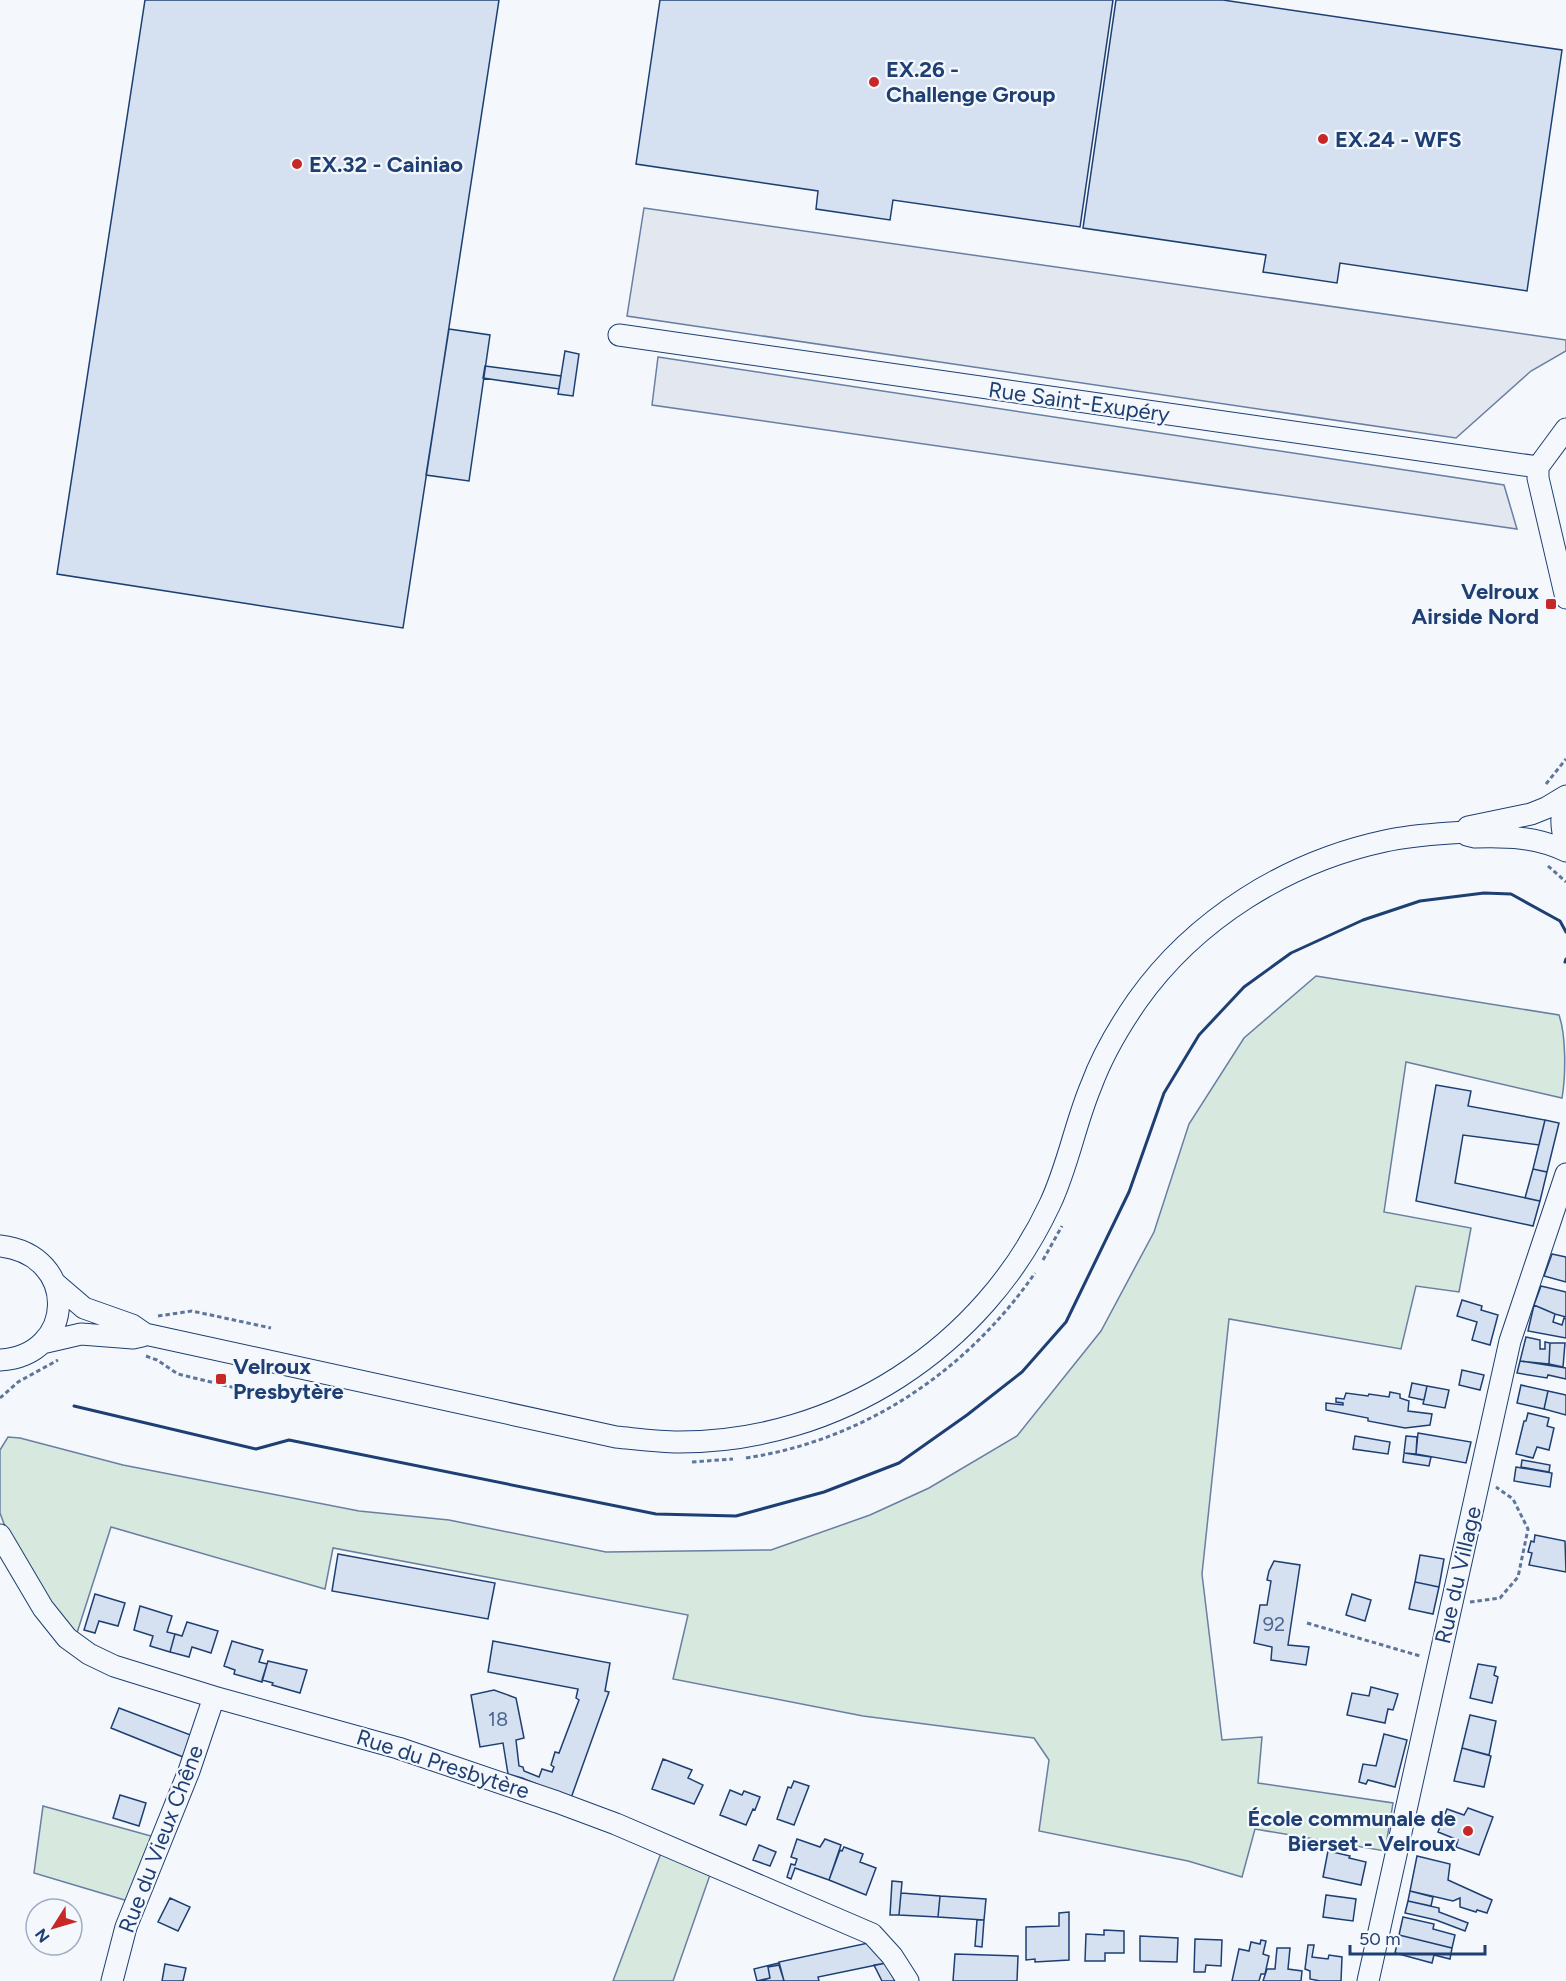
<svg xmlns="http://www.w3.org/2000/svg" width="1566" height="1981" font-family="Figtree,sans-serif">
<style>
.green{fill:#d7e8df;stroke:#687fa3;stroke-width:1.5}
.parking{fill:#e3e8f0;stroke:#687fa3;stroke-width:1.5}
.building{fill:#d5e0f0;stroke:#1d3f73;stroke-width:1.5}
.lines{fill:none;stroke-linecap:round;stroke-linejoin:round}
.minor-casing{stroke:#1d3f73;stroke-width:23}
.path{stroke:#5e769c;stroke-width:3;stroke-dasharray:4.5 3;stroke-linecap:butt}
.minor{stroke:#f4f7fb;stroke-width:21}
.wall{stroke:#1d3f73;stroke-width:3}
.poi-dot{fill:#c62828;stroke:#f4f7fb;stroke-width:2}
.labels{text-anchor:middle;dominant-baseline:central;stroke-width:4.5;stroke-linejoin:round;paint-order:stroke}
.number-label{font-size:20px;fill:#4b6792}
.poi-label{font-size:22px;font-weight:bold;fill:#1d3f73;stroke:#f4f7fb;text-anchor:start}
.street-label{font-size:22px;fill:#1d3f73;stroke:#f4f7fb}
</style>
<rect width="100%" height="100%" fill="#f4f7fb"/>
<!-- green -->
<path class="green" d="M1316,976L1559,1015C1566,1035 1566,1074 1562,1098L1406,1062L1384,1212L1471,1228L1459,1292L1416,1286L1401,1349L1229,1319L1202,1574L1222,1740L1262,1737L1258,1783L1393,1803L1385,1851L1255,1829L1242,1877L1188,1861L1039,1831L1049,1760L1034,1738L863,1716L673,1679L688,1615L333,1548L325,1589L111,1527L76,1636L64,1627L10,1540L0,1513V1450L8,1437L20,1438L123,1465L359,1511L449,1520L606,1552L771,1550L870,1515L929,1488L1017,1436L1101,1331L1154,1232L1189,1124L1244,1038Z
M43,1806L158,1838L128,1901L34,1873Z
M661,1853L710,1875L673,1981H613Z"/>
<!-- parking -->
<path class="parking" d="M644,208L1566,340V351L1531,371L1456,438L627,316Z
M658,357L1504,485L1517,529L652,405Z"/>
<!-- building -->
<path class="building" d="M145,0H499L403,628L57,574Z
M660,0H1113L1080,227L893,200L890,220L816,209L818,191L636,164Z
M1116,0H1223L1562,50L1527,291L1340,263L1337,283L1263,272L1266,255L1083,228Z
M449,329L490,335L469,481L426,475Z
M565,351L579,354L573,396L558,394Z
M485,366L561,376L559,389L483,378Z
M1436,1085L1471,1091L1468,1106L1545,1120L1539,1145L1463,1135L1455,1183L1540,1201L1533,1226L1416,1201Z
M1545,1120L1559,1123L1547,1172L1533,1169Z
M1533,1169L1547,1172L1540,1201L1525,1198Z
M1552,1254L1566,1257V1282L1544,1276Z
M1541,1286L1566,1292V1317L1555,1314L1534,1305Z
M1462,1300L1482,1306L1481,1310L1498,1315L1490,1345L1472,1340L1477,1322L1457,1316Z
M1534,1305L1555,1314L1553,1322L1562,1325L1564,1318L1566,1319V1338L1528,1331Z
M1526,1337L1540,1340V1349H1545V1342L1550,1343L1549,1364L1520,1361Z
M1550,1343H1565L1563,1367L1549,1364Z
M1520,1361L1566,1368V1379L1548,1375L1547,1378L1517,1373Z
M1462,1370L1484,1375L1480,1390L1459,1385Z
M1412,1383L1427,1386L1424,1400L1409,1397Z
M1521,1385L1548,1391L1544,1409L1517,1403Z
M1427,1386L1449,1390L1445,1408L1423,1404Z
M1548,1391L1566,1395V1415L1544,1409Z
M1390,1392L1400,1394V1398L1409,1401L1408,1411L1432,1414L1430,1425L1405,1428L1368,1421V1418L1326,1410V1403L1343,1405V1403L1336,1402V1398L1344,1399L1346,1393L1368,1396L1369,1394L1389,1397Z
M1528,1413L1549,1418L1547,1426L1554,1428L1549,1450L1537,1447L1533,1458L1516,1454L1524,1421H1526Z
M1418,1433L1471,1442L1466,1463L1416,1454Z
M1355,1436L1390,1442L1388,1454L1353,1449Z
M1406,1436L1417,1437L1416,1454L1404,1453Z
M1404,1453L1431,1457L1429,1466L1403,1462Z
M1522,1460L1550,1465L1549,1472L1521,1467Z
M1516,1467L1552,1473L1550,1487L1514,1481Z
M1535,1535L1565,1541L1566,1572L1529,1565L1532,1553L1528,1552L1531,1541L1534,1542Z
M338,1554L495,1583L488,1619L332,1591Z
M1420,1555L1444,1559L1439,1587L1415,1582Z
M1274,1561L1300,1565L1288,1645L1309,1647L1306,1665L1271,1660L1272,1647L1254,1643L1260,1605H1267L1271,1581L1267,1580L1269,1571Z
M1415,1582L1439,1587L1433,1614L1409,1609Z
M95,1594L125,1603L118,1626L99,1621L95,1633L84,1630Z
M1352,1594L1371,1600L1365,1621L1346,1615Z
M140,1606L172,1616L167,1632L175,1634L170,1652L150,1646L153,1636L134,1630Z
M187,1622L218,1631L211,1653L192,1647L189,1657L170,1652L175,1634L182,1636Z
M232,1641L263,1650L259,1662L267,1664L262,1682L234,1674L235,1670L224,1666Z
M493,1641L610,1663L605,1691L609,1692L571,1798L522,1778L508,1774L503,1743L480,1747L471,1695L494,1690L516,1698L524,1738L516,1740L519,1766L523,1767L524,1771L539,1777L542,1769L552,1772L554,1767L551,1765L555,1752L559,1753L579,1700L576,1698L578,1689L488,1672Z
M268,1661L307,1670L300,1693L272,1685L273,1683L262,1680Z
M1478,1664L1496,1667L1494,1675L1498,1677L1492,1703L1470,1698Z
M1371,1687L1398,1694L1393,1710L1388,1709L1385,1723L1347,1715L1352,1693L1369,1696Z
M119,1708L196,1737L183,1757L111,1728Z
M1470,1715L1496,1721L1489,1755L1462,1748Z
M1384,1734L1407,1740L1395,1787L1368,1780L1366,1784L1359,1782L1363,1764L1376,1766Z
M1462,1748L1491,1756L1484,1787L1454,1781Z
M663,1759L692,1770L688,1778L703,1785L694,1804L652,1789Z
M794,1781L809,1786L794,1825L777,1819L788,1787L791,1788Z
M730,1790L742,1795L744,1791L760,1797L755,1810L753,1809L746,1825L720,1815Z
M120,1795L146,1803L139,1826L113,1818Z
M1468,1808L1493,1817L1479,1855L1456,1847L1458,1840L1438,1832L1447,1809L1464,1815Z
M797,1839L820,1847L825,1839L841,1845L829,1880L795,1868L791,1879L787,1877L791,1864L795,1865L797,1859L791,1857Z
M759,1845L776,1852L770,1866L753,1860Z
M844,1847L863,1854L860,1862L876,1868L866,1895L829,1880L840,1850L842,1851Z
M1328,1851L1350,1856L1349,1858L1366,1862L1361,1885L1323,1877Z
M1417,1856L1450,1864L1448,1880L1492,1900L1487,1913L1477,1910L1476,1912L1460,1907V1898L1453,1901L1410,1891Z
M892,1881L902,1882L899,1915H890Z
M1410,1891L1433,1897L1431,1906L1408,1901Z
M901,1893L940,1896L938,1917L899,1915Z
M1326,1895L1356,1899L1353,1921L1323,1917Z
M940,1896L986,1899L984,1920L938,1917Z
M170,1898L190,1907L178,1931L158,1922Z
M1408,1901L1439,1908V1912L1468,1923L1465,1931L1436,1920L1405,1913Z
M1069,1912V1960L1035,1962V1959L1026,1960V1927L1059,1926V1913Z
M1403,1917L1434,1924L1433,1929L1455,1935L1452,1948L1399,1935Z
M977,1920H984L982,1947L975,1946Z
M1104,1930L1124,1931V1953H1105V1961H1085L1086,1934L1104,1935Z
M1399,1935L1452,1948L1450,1959L1434,1955L1432,1963L1395,1953Z
M1140,1936L1178,1938L1177,1962L1140,1961Z
M1195,1939L1222,1940L1221,1966L1206,1965L1205,1972H1194Z
M1261,1940L1266,1941L1263,1954L1269,1956L1265,1974H1261L1259,1981H1232L1239,1949L1249,1951L1251,1942L1260,1944Z
M868,1943L886,1963L818,1977L819,1981H784L779,1962Z
M1308,1945H1314L1312,1957L1328,1959L1329,1955L1342,1957L1341,1981H1320L1310,1979V1971L1305,1969Z
M1277,1948H1290L1288,1969L1302,1971L1301,1981H1263L1267,1969H1275Z
M955,1954L1018,1956L1017,1981H953Z
M779,1963V1965L768,1967L770,1978L757,1981L754,1969Z
M886,1963L895,1981H882L874,1965Z
M165,1964L186,1968L183,1981H162Z
M779,1965L784,1981H760L770,1978L768,1967Z"/>
<g class="lines">
<defs>
<path id="minor" d="M619,335L1538,467
M1566,429L1538,467V478L1566,598
M1566,802C1560,815 1561,829 1566,843
M1468,827L1531,814L1546,808L1566,796
M0,1246C80,1255 76,1356 0,1360
M56,1284L84,1308L132,1325L145,1334L616,1437C637,1439 658,1442 679,1442C838,1442 983,1348 1050,1204C1068,1166 1075,1124 1091,1086C1102,1056 1119,1027 1137,1001C1195,919 1287,862 1385,841C1411,835 1438,834 1464,832L1467,835L1475,837C1507,836 1537,837 1566,851
M42,1343L81,1334L133,1338L142,1336
M0,1535L43,1608L67,1638L89,1654L114,1666L214,1697L398,1748L557,1802L616,1824L872,1934L892,1956L908,1981
M112,1981L126,1927L189,1771L214,1697
M1368,1981L1510,1341L1566,1174"/>
</defs>
<!-- minor casing -->
<use href="#minor" class="minor-casing"/>
<!-- path -->
<path class="path" d="M1546,784L1566,759
M1548,866L1566,882
M1043,1260L1062,1226
M158,1316L192,1311L271,1328
M146,1356L157,1360L178,1374L256,1393H272L289,1389L300,1390
M0,1398L18,1382L58,1360
M746,1458C865,1440 967,1371 1035,1273
M692,1462L733,1459
M1470,1602L1500,1598L1518,1577L1528,1529L1513,1499L1496,1487
M1307,1623L1420,1656"/>
<!-- minor -->
<use href="#minor" class="minor"/>
<!-- wall -->
<path class="wall" d="M1565,962L1566,959
M74,1406L256,1449L289,1440L656,1514L736,1516L824,1492L899,1463L967,1415L1022,1372L1066,1322L1129,1192L1164,1093L1199,1035L1244,987L1291,953L1363,920L1420,901L1484,893L1511,894L1560,921L1566,932"/>
</g>
<!-- markers -->
<g class="poi-dot">
<circle cx="874" cy="82" r="6"/>
<circle cx="1323" cy="139" r="6"/>
<circle cx="297" cy="164" r="6"/>
<rect x="1545" y="598" width="12" height="12" rx="3"/>
<rect x="215" y="1373" width="12" height="12" rx="3"/>
<circle cx="1468" cy="1831" r="6"/>
</g>
<g class="labels">
<!-- number labels -->
<g class="number-label">
<text x="1274" y="1624">92</text>
<text x="498" y="1719">18</text>
</g>
<!-- poi labels -->
<g class="poi-label">
<text x="886" y="69">EX.26 -<tspan x="886" dy="25">Challenge Group</tspan></text>
<text x="1335" y="139">EX.24 - WFS</text>
<text x="309" y="164">EX.32 - Cainiao</text>
<text x="1539" y="591" text-anchor="end">Velroux<tspan x="1539" dy="25">Airside Nord</tspan></text>
<text x="233" y="1366">Velroux<tspan x="233" dy="25">Presbytère</tspan></text>
<text x="1456" y="1818" text-anchor="end">École communale de<tspan x="1456" dy="25">Bierset - Velroux</tspan></text>
</g>
<!-- street labels -->
<g class="street-label">
<text transform="translate(1079 402) rotate(8)">Rue Saint-Exupéry</text>
<text transform="translate(1458 1575) rotate(-77)">Rue du Village</text>
<text transform="translate(443 1764) rotate(18)">Rue du Presbytère</text>
<text transform="translate(161 1839) rotate(-69)">Rue du Vieux Chêne</text>
</g>
</g>
<!-- north arrow -->
<g transform="translate(54 1927) rotate(233)"><circle r="28" fill="#f4f7fb" stroke="#9eadc5" stroke-width="1.5"/>
<path d="M0-4.5L10 22L0 15L-10 22Z" fill="#c62828"/>
<text y="-9" font-size="16" font-weight="bold" text-anchor="middle" fill="#1d3f73">N</text>
</g>
<!-- scale -->
<path d="M1350 1945v9h135v-9" fill="none" stroke="#1d3f73" stroke-width="3"/>
<text x="1359" y="1945" font-size="18" fill="#1d3f73" stroke="#f4f7fb" stroke-width="4.5" paint-order="stroke">50 m</text>
</svg>
